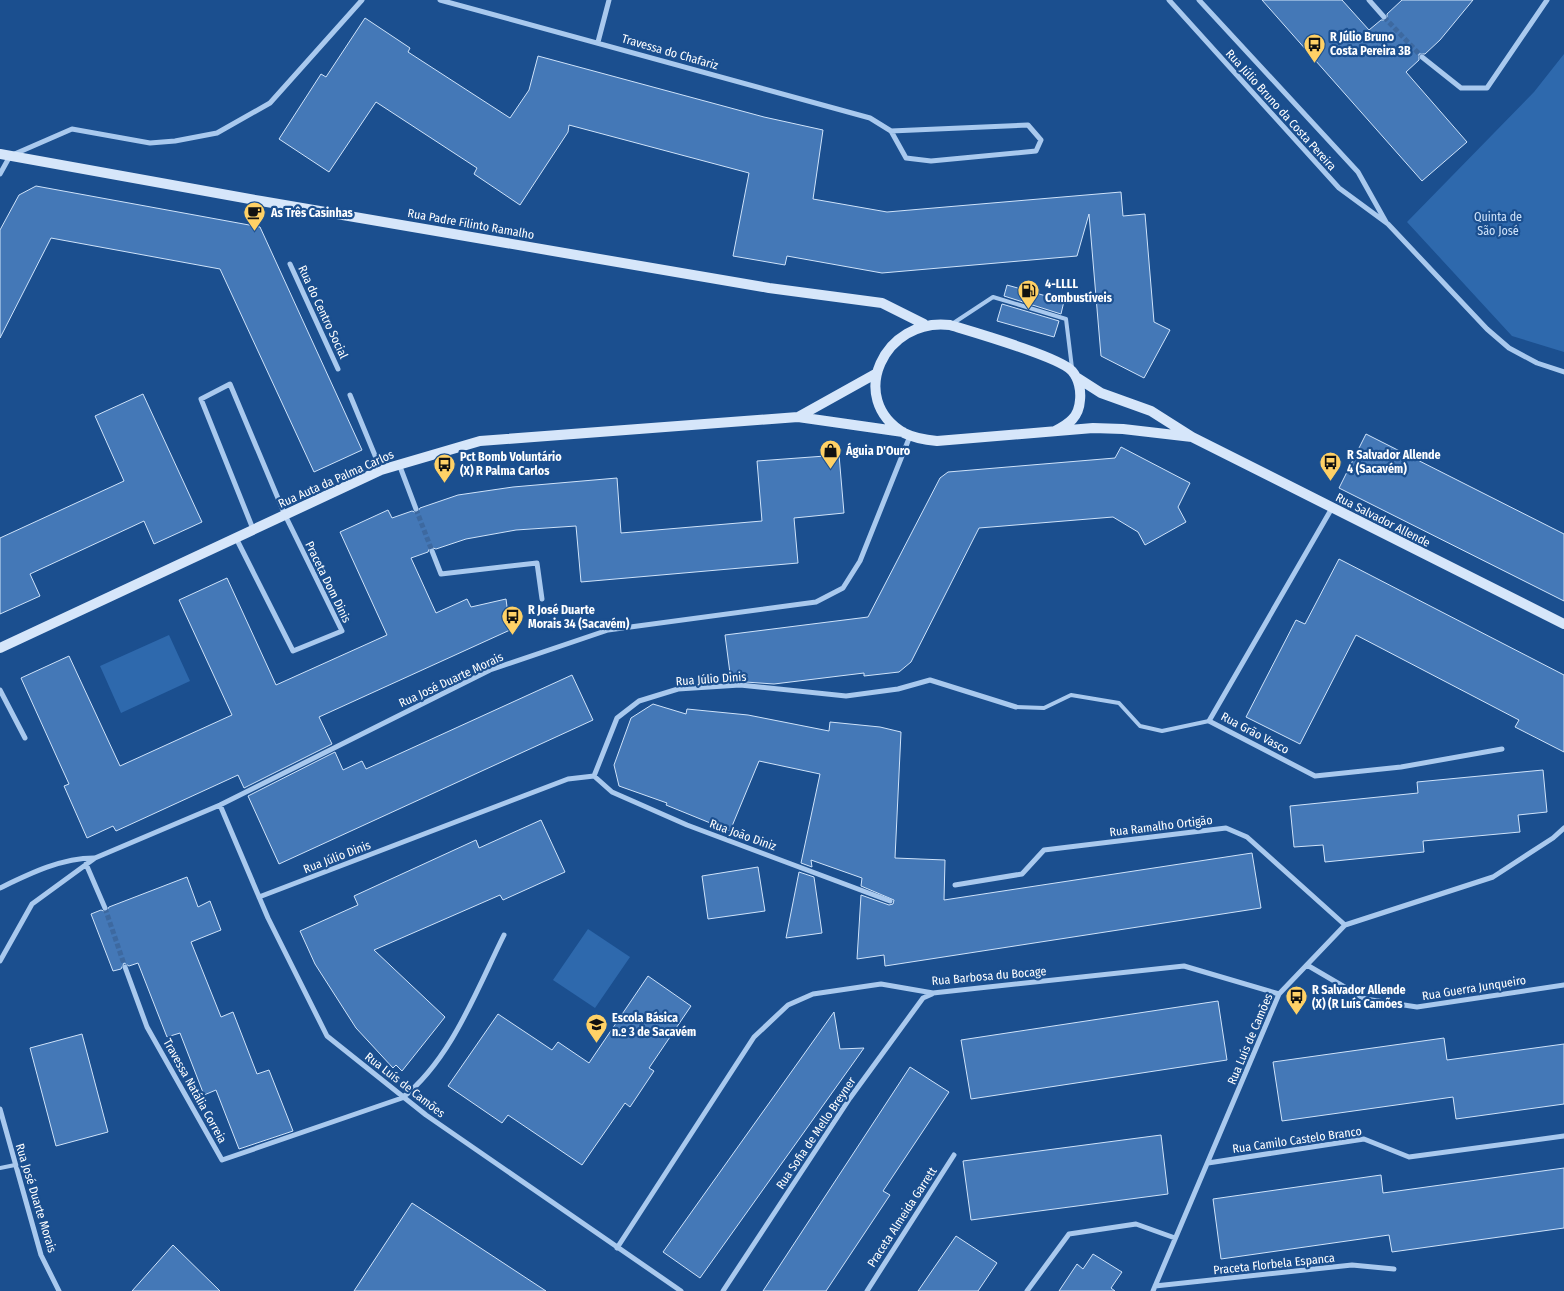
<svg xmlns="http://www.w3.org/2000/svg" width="1564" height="1291" font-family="'Fira Sans Condensed',sans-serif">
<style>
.green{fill:#2e69ad}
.building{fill:#4478b7;stroke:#cfe3fa}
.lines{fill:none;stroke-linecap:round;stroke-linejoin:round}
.street-tunnel{stroke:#3d69a0;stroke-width:5;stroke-dasharray:5 2.5;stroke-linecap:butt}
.lane{stroke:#a9c9ee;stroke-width:4}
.street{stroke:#a9c9ee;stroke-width:5}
.secondary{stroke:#d6e6fa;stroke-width:10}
.labels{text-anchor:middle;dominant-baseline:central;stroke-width:4.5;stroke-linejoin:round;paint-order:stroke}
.poi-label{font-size:12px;font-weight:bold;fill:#fff;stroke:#1b4f8f;text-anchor:start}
.street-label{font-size:12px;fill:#fff;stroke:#1b4f8f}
.park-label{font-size:12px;fill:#cfe3fa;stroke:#1b4f8f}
</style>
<rect width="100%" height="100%" fill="#1b4f8f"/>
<!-- green -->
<path class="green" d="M1564,54V352L1512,336L1407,222L1534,92Z
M169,635L190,681L121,713L100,666Z
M588,929L630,957L595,1008L553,980Z"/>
<!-- building -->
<path class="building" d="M1262,0H1342L1369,30L1381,20H1387V14L1402,0H1473L1440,40L1425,54H1419V60L1406,72L1467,142L1422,181Z
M365,18L410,48L408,52L510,118L529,90L538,56L764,117L823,130L813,199L887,212L1121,192L1123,216L1145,214L1154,322L1170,330L1144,378L1101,356L1089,214L1077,256L882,273L787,256L785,265L733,256L749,173L569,125L568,132L520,205L474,174L477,168L376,102L329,172L279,139L321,74L326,77Z
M36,186L260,227L362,450L314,472L220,269L51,238L0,338V230L19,195Z
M1007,285L1064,301L1061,314L1004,296Z
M1002,304L1059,321L1054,337L997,321Z
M143,394L202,522L154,544L144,521L30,574L40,596L0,614V538L124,481L95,416Z
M1366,434L1564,534V601L1339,488Z
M1121,447L1190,483L1178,507L1186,522L1145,545L1138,532L1113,517L979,528L911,662L899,672L864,676V673L774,684L731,681L725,635L868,617L940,478L948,472L1115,458Z
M839,455L844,513L794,518L798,563L581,582L576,526L516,530L466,539L436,549L430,547L428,552L411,558L436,613L467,599L471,607L506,599L510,630L319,717L332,744L244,788L238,775L116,831L113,826L87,838L64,786L69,784L21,678L69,656L120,766L232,715L179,600L227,578L276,685L387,635L340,532L388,510L392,518L412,511L417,513L420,508L458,495L513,487L617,478L621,533L762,521L757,461Z
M1339,559L1564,675V752L1515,727L1519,720L1356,635L1300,744L1246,717L1296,620L1305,624Z
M572,675L593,720L279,864L248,796L335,752L343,770L362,761L366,769Z
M653,704L686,714L687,709L748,715L829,731L830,722L880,727L901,732L895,858L945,860L944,900L1252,853L1261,908L885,966L884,955L857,959L861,895L889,905L893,904L894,900L861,886L862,878L811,860L812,867L801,863L820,774L759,761L730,831L666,805L667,803L619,786L614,765L631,718Z
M1543,770L1547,812L1518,815L1520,832L1423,841L1424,852L1325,862L1323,845L1294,847L1290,806L1418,793L1417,782Z
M541,820L565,872L503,900L500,895L374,950L445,1017L402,1071L396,1065L393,1068L356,1028L315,964L300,931L358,905L354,896L476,840L479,848Z
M758,867L765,911L708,919L702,876Z
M799,872L814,877L822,933L786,938Z
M187,877L198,907L210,901L221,930L191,942L221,1017L233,1012L257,1074L269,1070L293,1131L239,1149L216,1090L204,1095L180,1033L167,1037L138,963L129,966L124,963L121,969L113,971L91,914L101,910L106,912L109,907Z
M648,976L691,1006L649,1068L654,1071L630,1107L625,1103L582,1165L508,1115L502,1123L448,1086L498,1014L552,1050L558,1042L589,1063Z
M1218,1001L1227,1060L971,1099L961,1040Z
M834,1012L840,1049L864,1048L700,1278L663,1252Z
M82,1034L108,1132L56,1146L30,1048Z
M1444,1038L1447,1060L1564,1044V1104L1456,1119L1453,1097L1282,1121L1273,1062Z
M910,1067L949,1092L883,1191L890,1195L826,1291H763Z
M1161,1135L1168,1194L971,1220L963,1161Z
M1564,1168V1228L1392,1252L1389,1235L1221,1259L1213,1199L1381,1175L1383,1193Z
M412,1203L546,1291H354Z
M956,1236L997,1263L978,1291H918Z
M173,1245L220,1291H132Z
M1093,1254L1122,1272L1111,1288L1115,1291H1059L1077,1264L1083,1269Z"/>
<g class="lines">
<!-- street-tunnel -->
<path class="street-tunnel" d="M1384,17L1422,57
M416,509L432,551
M105,908L125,967"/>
<!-- lane -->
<path class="lane" d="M952,324L993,297L1066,319L1072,368
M1016,707L1044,708L1071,695L1119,703L1140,726L1162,731L1209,721
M0,1168L15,1165"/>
<!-- street -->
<path class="street" d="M440,0L870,118L891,131L906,158L931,161L1036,151L1041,140L1028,125L891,131
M1169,0L1339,188L1388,224L1487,329L1509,348L1537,363L1564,372
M1199,0L1358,172L1386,222
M1369,0L1384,17
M598,42L609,0
M1422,57L1461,88H1487L1547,0
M0,174L10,156L72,129L150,143L175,141L217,133L270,103L362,0
M290,264L338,369
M350,395L381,470
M399,464L416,509
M1332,508L1209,721L1315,776L1401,767L1502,749
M236,538L293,651L342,631L285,515L230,384L201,399L253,529
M432,551L441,574L537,563L542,599
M0,690L25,738
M594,776L612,792L687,825L890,901
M220,805L268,918L327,1036L426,1115L681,1291
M86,864L105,908
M955,885L1022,874L1044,850L1226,828L1247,837L1345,925
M0,888C29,874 61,858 94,858
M259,897L568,779L594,776L617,718L639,701L678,689L740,685L846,696L898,689L930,680L1016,707
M0,961L32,904L95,858L220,805L490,670L608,630L816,602L843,588L860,561L910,436
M1307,965L1365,999L1417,1007L1564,985
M125,967L147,1027L222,1160L402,1098C451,1060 477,989 504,935
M0,1109L41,1255L59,1291
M1208,1163L1364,1139L1409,1157L1564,1136
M617,1248L754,1037L788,1005L813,994L881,984L933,993L1184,966L1279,994
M1155,1286L1352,1265L1394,1269
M723,1291L850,1098L923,998L932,994
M867,1291L954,1155
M1027,1291L1069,1234L1136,1224L1175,1238
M1153,1291L1279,994L1345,925L1493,877L1553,838L1564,828"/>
<!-- secondary -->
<path class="secondary" d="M0,154L261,201L769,288L882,303L924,324
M1076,377L1101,393L1151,411L1192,437L1564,624
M798,417L877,373
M1055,431C1069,424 1079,417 1080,400C1081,391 1079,379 1072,371C1060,357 973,332 950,325C884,317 846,399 904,433C914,438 926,440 937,441L1093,428L1123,429L1192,437
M0,648L381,470L480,441L798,417L903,432"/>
</g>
<!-- icons -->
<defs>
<symbol id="bus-pin" viewBox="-11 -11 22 30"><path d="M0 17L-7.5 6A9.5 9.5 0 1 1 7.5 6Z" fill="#ffd166" stroke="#1b4f8f"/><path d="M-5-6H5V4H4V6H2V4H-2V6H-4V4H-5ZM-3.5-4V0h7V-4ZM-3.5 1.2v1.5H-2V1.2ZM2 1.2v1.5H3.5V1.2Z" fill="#111"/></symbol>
<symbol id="cafe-pin" viewBox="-11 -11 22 30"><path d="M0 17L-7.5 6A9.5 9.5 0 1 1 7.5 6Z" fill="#ffd166" stroke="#1b4f8f"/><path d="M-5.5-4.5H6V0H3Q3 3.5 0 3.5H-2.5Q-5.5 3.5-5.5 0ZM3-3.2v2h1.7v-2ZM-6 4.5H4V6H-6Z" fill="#111"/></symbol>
<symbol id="fuel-pin" viewBox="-11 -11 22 30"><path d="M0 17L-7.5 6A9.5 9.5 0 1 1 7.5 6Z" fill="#ffd166" stroke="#1b4f8f"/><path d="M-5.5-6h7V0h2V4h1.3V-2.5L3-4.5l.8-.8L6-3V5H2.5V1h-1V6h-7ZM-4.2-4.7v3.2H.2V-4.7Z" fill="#111"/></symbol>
<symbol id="shop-pin" viewBox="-11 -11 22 30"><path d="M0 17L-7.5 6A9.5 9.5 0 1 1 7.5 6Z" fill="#ffd166" stroke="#1b4f8f"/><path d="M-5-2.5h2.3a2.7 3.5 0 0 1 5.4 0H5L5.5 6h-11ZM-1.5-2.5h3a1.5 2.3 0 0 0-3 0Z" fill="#111"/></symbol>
<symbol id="school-pin" viewBox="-11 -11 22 30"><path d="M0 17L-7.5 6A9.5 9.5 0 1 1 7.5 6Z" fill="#ffd166" stroke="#1b4f8f"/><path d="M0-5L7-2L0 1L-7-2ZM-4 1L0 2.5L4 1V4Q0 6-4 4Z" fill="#111"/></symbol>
</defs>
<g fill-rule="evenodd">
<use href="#bus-pin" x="1302" y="32" width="25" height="34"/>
<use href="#cafe-pin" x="242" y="200" width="25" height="34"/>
<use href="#fuel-pin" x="1016" y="278" width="25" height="34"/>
<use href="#shop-pin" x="818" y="438" width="25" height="34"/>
<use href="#bus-pin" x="1318" y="450" width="25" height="34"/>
<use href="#bus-pin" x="432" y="452" width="25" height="34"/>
<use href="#bus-pin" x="500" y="604" width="25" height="34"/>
<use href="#bus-pin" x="1284" y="984" width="25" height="34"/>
<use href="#school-pin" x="584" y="1012" width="25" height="34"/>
</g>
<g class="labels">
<!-- poi labels -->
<g class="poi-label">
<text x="1330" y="37">R Júlio Bruno<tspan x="1330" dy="14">Costa Pereira 3B</tspan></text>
<text x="271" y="213">As Três Casinhas</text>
<text x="1045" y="284">4-LLLL<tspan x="1045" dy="14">Combustíveis</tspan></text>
<text x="846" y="451">Águia D'Ouro</text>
<text x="1347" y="455">R Salvador Allende<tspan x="1347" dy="14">4 (Sacavém)</tspan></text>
<text x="460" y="457">Pct Bomb Voluntário<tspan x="460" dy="14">(X) R Palma Carlos</tspan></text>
<text x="528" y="610">R José Duarte<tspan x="528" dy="14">Morais 34 (Sacavém)</tspan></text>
<text x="1312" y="990">R Salvador Allende<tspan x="1312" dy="14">(X) (R Luís Camões</tspan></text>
<text x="612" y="1018">Escola Básica<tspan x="612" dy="14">n.º 3 de Sacavém</tspan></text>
</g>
<!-- street labels -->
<g class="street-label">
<text transform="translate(670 52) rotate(16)">Travessa do Chafariz</text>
<text transform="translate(1281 110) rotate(48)">Rua Júlio Bruno da Costa Pereira</text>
<text transform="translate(471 224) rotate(10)">Rua Padre Filinto Ramalho</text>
<text transform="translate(323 312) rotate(65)">Rua do Centro Social</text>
<text transform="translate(336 479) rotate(-24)">Rua Auta da Palma Carlos</text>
<text transform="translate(1383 520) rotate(27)">Rua Salvador Allende</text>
<text transform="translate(328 582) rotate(64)">Praceta Dom Dinis</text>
<text transform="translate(711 679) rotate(-4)">Rua Júlio Dinis</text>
<text transform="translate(451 680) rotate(-25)">Rua José Duarte Morais</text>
<text transform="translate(1255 733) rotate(28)">Rua Grão Vasco</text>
<text transform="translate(1161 826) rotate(-7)">Rua Ramalho Ortigão</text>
<text transform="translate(743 835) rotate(20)">Rua João Diniz</text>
<text transform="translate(337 857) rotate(-21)">Rua Júlio Dinis</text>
<text transform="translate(989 976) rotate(-5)">Rua Barbosa du Bocage</text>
<text transform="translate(1474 988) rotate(-9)">Rua Guerra Junqueiro</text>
<text transform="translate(1250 1039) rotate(-67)">Rua Luís de Camões</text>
<text transform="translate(405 1085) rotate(38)">Rua Luís de Camões</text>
<text transform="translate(195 1091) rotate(61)">Travessa Natália Correia</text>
<text transform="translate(816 1133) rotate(-56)">Rua Sofia de Mello Breyner</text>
<text transform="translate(1297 1140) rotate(-8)">Rua Camilo Castelo Branco</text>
<text transform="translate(36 1198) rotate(73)">Rua José Duarte Morais</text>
<text transform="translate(902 1217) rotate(-57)">Praceta Almeida Garrett</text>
<text transform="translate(1274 1264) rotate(-6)">Praceta Florbela Espanca</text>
</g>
<!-- park labels -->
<g class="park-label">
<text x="1498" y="217">Quinta de<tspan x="1498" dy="14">São José</tspan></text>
</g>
</g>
</svg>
